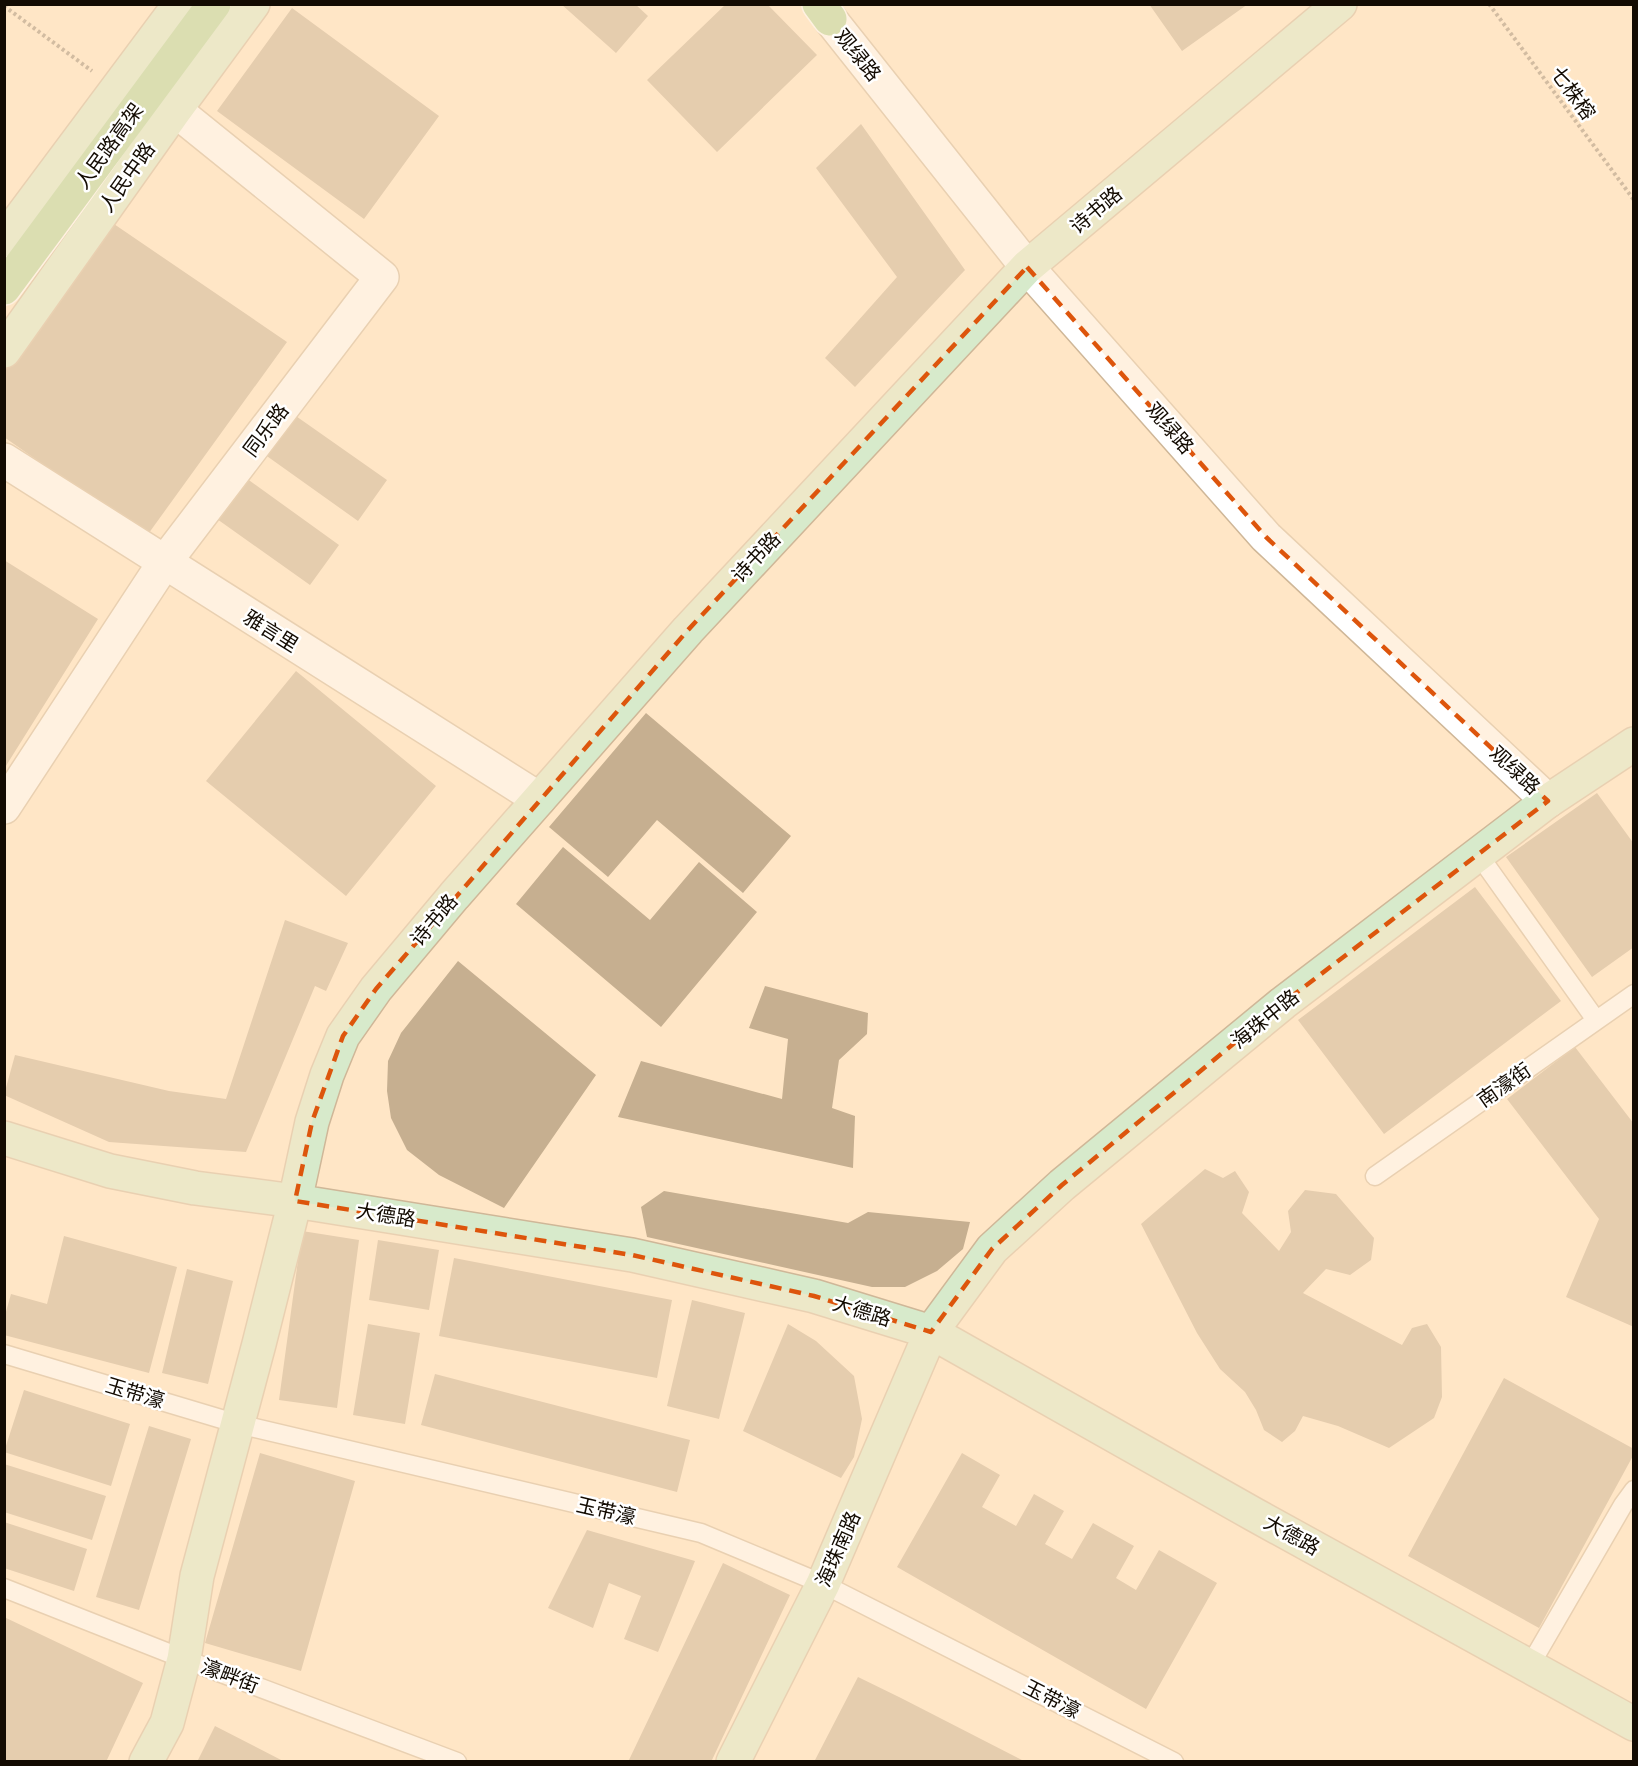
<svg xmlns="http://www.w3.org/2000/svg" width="1638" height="1766" font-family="'Times New Roman','Noto Sans SC',serif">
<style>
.building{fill:#c6af90}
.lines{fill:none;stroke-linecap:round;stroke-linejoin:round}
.lane-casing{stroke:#cfb798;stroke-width:21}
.street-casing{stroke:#cfb798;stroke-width:36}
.secondary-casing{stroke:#cfb798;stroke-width:36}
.primary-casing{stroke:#fff;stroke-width:36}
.path{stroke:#9c8a73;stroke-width:4;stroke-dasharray:3 3;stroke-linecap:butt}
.lane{stroke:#fff;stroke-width:18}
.street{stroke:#fff;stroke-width:33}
.secondary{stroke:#d7eacb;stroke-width:33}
.primary{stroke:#afd597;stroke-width:33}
.marked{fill:none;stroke:#dd550c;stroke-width:4.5;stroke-dasharray:12 8;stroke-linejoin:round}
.labels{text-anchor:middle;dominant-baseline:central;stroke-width:5;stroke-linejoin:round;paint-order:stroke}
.street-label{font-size:20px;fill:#130b02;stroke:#fff}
</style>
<rect width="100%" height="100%" fill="#ffe6c6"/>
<!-- building -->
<path class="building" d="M561,4H635L648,16L616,53Z
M1149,4H1248L1182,51Z
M725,5H768L817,55L717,152L647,80Z
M292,8L439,116L364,219L217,111Z
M861,124L965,270L855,387L825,358L897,277L816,168Z
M111,222L287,342L146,537L4,437V369Z
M293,414L387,480L358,521L264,454Z
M246,478L339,545L310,585L217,519Z
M4,560L98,619L4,769Z
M296,671L436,786L346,896L206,781Z
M646,713L791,836L743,893L657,820L608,877L549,827Z
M1597,793L1634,844V947L1592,977L1506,857Z
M563,847L650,920L699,862L757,912L661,1027L516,904Z
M1475,887L1561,1001L1384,1134L1298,1020Z
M285,920L348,943L326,991L315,986L246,1152L109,1142L4,1095L15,1055L169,1091L226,1099Z
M458,961L596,1075L504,1208L439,1175L407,1150L391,1118L387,1091L388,1061L401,1033Z
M765,986L868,1013L867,1034L839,1060L832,1108L855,1116L853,1168L618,1117L641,1061L782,1099L788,1039L749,1028Z
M1575,1047L1634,1124V1327L1566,1297L1599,1219L1507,1099Z
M1205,1169L1223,1178L1235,1171L1249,1192L1242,1213L1279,1251L1291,1232L1288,1211L1305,1190L1336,1194L1374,1238L1371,1260L1350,1275L1326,1269L1303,1293L1402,1345L1412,1328L1427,1324L1441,1347L1442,1397L1434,1418L1389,1448L1338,1426L1303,1416L1295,1431L1282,1442L1264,1430L1256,1410L1245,1392L1220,1369L1197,1333L1141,1224Z
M664,1191L848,1223L868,1212L970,1222L963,1249L937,1271L905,1287H872L647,1237L641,1207Z
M302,1231L359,1240L337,1408L279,1400Z
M64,1236L177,1267L149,1373L4,1335V1319L11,1294L47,1304Z
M378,1240L439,1250L429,1310L369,1300Z
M454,1258L672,1300L657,1378L439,1336Z
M187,1269L233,1281L208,1384L162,1373Z
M692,1300L745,1313L719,1419L667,1406Z
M368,1324L420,1333L405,1424L353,1415Z
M788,1324L816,1341L854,1376L862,1419L854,1457L841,1478L743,1431Z
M435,1374L690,1440L677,1492L421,1425Z
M1504,1378L1634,1449V1454L1539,1628L1408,1556Z
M24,1390L130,1424L111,1486L4,1452Z
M149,1426L191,1439L139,1610L96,1597Z
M260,1453L355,1481L301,1671L205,1643Z
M962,1453L1000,1475L982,1507L1016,1526L1034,1494L1064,1511L1045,1544L1072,1559L1093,1523L1134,1546L1116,1578L1136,1590L1159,1550L1217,1583L1146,1709L897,1567Z
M4,1464L106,1496L92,1540L4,1512Z
M4,1522L87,1549L74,1591L4,1568Z
M587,1530L695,1561L658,1652L624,1639L641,1596L609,1583L593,1628L548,1608Z
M723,1563L790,1595L711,1762H628Z
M4,1617L143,1683L106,1762H4Z
M858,1677L901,1698L1026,1762H814Z
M215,1726L285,1762H197Z"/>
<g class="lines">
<defs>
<path id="lane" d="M1478,854L1596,1020
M1375,1176L1634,994
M4,1354L238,1424L701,1533L823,1584L1174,1762
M4,1588L184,1659L457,1762
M1529,1667L1623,1505L1634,1490"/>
<path id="street" d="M830,19L1027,267L1266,537L1548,801
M4,460L539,799
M4,807L164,563L382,277L175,110"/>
<path id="secondary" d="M4,240L180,4
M4,351L175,110L253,4
M4,1138L110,1171L195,1188L295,1201L632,1255L814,1296L931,1332L1255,1515L1634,1724
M146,1762L167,1723L184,1659L197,1576L259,1344L295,1201L312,1122L327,1075L343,1036L376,989L454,896L688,630L1027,267L1340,4
M733,1762L823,1584L931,1332L992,1249L1062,1185L1283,1003L1548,801L1634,744"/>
<path id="primary" d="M819,4L830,19
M4,288L214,4"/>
</defs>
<!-- lane casing -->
<use href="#lane" class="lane-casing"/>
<!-- street casing -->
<use href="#street" class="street-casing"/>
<!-- secondary casing -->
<use href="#secondary" class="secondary-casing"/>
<!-- primary casing -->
<use href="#primary" class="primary-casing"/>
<!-- path -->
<path class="path" d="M1489,4L1634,200
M4,6L92,71"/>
<!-- lane -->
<use href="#lane" class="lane"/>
<!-- street -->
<use href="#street" class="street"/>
<!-- secondary -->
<use href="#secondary" class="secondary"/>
<!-- primary -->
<use href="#primary" class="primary"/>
</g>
<!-- marked area -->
<path d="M0 0H1638V1766H0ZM1027,267L1266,537L1548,801L1283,1003L1062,1185L992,1249L931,1332L814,1296L632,1255L295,1201L312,1122L343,1036L376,989L688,630Z" fill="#ffe6c6" fill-opacity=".55" fill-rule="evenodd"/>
<path class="marked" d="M1027,267L1266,537L1548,801L1283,1003L1062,1185L992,1249L931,1332L814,1296L632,1255L295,1201L312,1122L343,1036L376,989L688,630Z"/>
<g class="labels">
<!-- street labels -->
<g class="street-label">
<text transform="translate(858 55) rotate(51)">观绿路</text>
<text transform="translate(1573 93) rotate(54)">七株榕</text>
<text transform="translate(109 146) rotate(-54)">人民路高架</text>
<text transform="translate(127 177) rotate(-55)">人民中路</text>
<text transform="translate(1096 210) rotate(-40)">诗书路</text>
<text transform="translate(1170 428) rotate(49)">观绿路</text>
<text transform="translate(266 430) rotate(-53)">同乐路</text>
<text transform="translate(756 557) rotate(-47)">诗书路</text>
<text transform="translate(271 631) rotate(32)">雅言里</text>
<text transform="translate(1515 770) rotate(43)">观绿路</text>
<text transform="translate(434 920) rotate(-50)">诗书路</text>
<text transform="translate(1265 1019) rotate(-39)">海珠中路</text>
<text transform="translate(1504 1085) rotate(-35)">南濠街</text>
<text transform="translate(386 1215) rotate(9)">大德路</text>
<text transform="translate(862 1311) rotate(17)">大德路</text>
<text transform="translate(135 1393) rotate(17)">玉带濠</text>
<text transform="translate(606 1511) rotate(13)">玉带濠</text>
<text transform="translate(1292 1535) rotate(29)">大德路</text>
<text transform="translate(838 1549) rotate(-66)">海珠南路</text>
<text transform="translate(230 1676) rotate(21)">濠畔街</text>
<text transform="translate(1052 1699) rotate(27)">玉带濠</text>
</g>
</g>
<!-- border -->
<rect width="1638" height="1766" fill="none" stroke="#130b02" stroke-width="12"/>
</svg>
